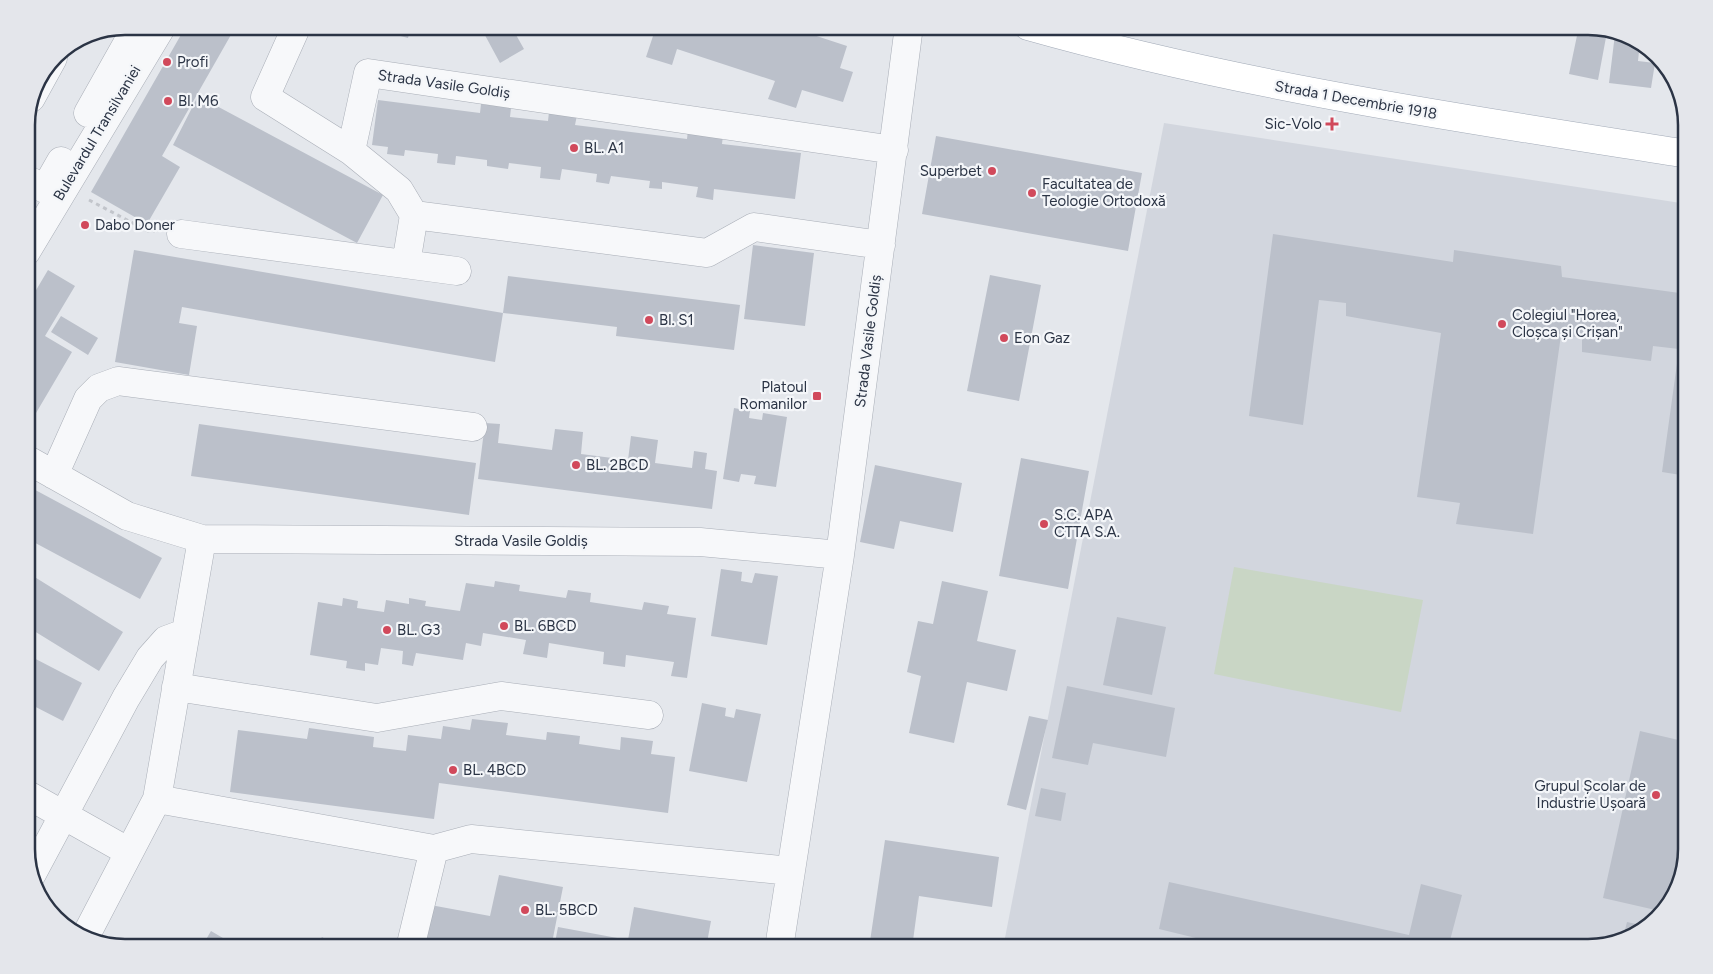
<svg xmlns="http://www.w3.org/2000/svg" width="1713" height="974" font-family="Figtree,sans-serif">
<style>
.built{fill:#d2d6de}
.green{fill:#c9d6c5}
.building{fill:#bbc0ca}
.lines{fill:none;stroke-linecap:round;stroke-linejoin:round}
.minor-casing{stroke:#a9aeb7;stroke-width:29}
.major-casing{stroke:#a3abb8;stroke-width:29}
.path{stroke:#c2c5cb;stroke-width:3;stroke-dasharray:4 4;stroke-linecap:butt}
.minor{stroke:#f7f8fa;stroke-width:28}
.major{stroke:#fff;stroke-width:28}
.poi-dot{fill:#d1495b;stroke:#f4f6f9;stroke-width:2}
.labels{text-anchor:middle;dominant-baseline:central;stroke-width:4.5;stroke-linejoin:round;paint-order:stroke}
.poi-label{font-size:15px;fill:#2b3445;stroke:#f4f6f9;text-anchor:start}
.street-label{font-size:15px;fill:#2b3445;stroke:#f4f6f9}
.rim{fill:none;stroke:#2b3445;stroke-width:2.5}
</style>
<rect width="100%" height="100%" fill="#e4e7ec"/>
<!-- built -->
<path class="built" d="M1164,123L1687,204V849L1674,898L1637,934L1588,948H1003Z"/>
<!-- green -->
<path class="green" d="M1234,567L1423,600L1401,712L1214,674Z"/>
<!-- building -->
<path class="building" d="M186,26H236L162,156L180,167L147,224L91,192Z
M379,26H411L408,38L378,30Z
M460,26L437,32L418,27V26Z
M480,26H511L524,49L500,63Z
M624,26H786L847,46L840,68L853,72L843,102L802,90L796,108L768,99L775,81L677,49L672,65L646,57L653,36Z
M1579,26L1607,32L1598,80L1569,74Z
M1615,34L1637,39L1640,42L1638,61L1655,63L1651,88L1609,83Z
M1674,81L1675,85L1678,93H1672Z
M198,96L383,195L357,243L173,145Z
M378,100L480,113L481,104L511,108L510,117L548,121L549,112L577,115L575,125L687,139L688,130L723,135L722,144L801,153L795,199L714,189L713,200L696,197L698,187L662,182V189L649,188L650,181L611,176L609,184L596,182L597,174L562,169L560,180L540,178L541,167L509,163L508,169L487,166V160L456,156L455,165L437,163L438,154L405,150L404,156L387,154L388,147L372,145Z
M936,136L1142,173L1128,251L922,214Z
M1273,234L1453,262L1454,250L1561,266L1562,277L1687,294V476L1662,472L1679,349L1653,346L1651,361L1582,352V338L1561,335L1533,534L1456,524L1460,503L1417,497L1441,333L1346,316V303L1319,300L1303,425L1249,416Z
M753,245L814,253L805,326L744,319Z
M134,250L503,313L495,362L182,307L179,323L197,326L189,375L115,362Z
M48,270L75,286L45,336L72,352L26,430V307Z
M990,275L1041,285L1019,401L967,391Z
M508,276L740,305L734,350L616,336L617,327L503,313Z
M61,316L98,338L88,355L51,332Z
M734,408L750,411L749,418L762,420L763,413L787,417L776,487L754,484L756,476L741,474L739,482L723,479Z
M485,423L500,424L498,443L552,450L555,429L583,432L581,454L628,460L631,436L658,440L655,463L692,468L694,451L707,453L705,469L717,471L712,509L478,479Z
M199,424L476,463L469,515L191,476Z
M1021,458L1089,471L1068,589L999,576Z
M875,465L962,483L953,532L900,521L894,549L860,542Z
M26,485L162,558L140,599L26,538Z
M721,569L742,572L741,581L752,583L755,573L778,576L767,645L711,636Z
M33,576L123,632L99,671L26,626V586Z
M495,581L520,585L519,591L566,598L568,590L591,593L590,602L642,610L644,602L669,606L667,614L696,618L687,678L671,676L674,662L626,655L625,667L603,664L604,652L549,643L547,658L523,654L526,640L483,633L481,646L466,643L463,660L416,653L413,666L402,664L403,651L381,648L378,665L365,663V671L346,668L347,661L310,655L318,602L342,606L343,598L358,601L357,608L384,612L386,600L409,604V598L426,601L425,606L460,611L466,583L494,587Z
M942,581L988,591L977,641L1016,650L1007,691L967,682L954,743L909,733L921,676L907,672L918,621L933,624Z
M1117,617L1166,627L1152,695L1103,685Z
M26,654L82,683L63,721L26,702Z
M1067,686L1175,708L1166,757L1093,743L1088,765L1052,758Z
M702,703L726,708L725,716L734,718L736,709L761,714L747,782L689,771Z
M1029,716L1048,720L1026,810L1007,805Z
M472,719L508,723L506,735L546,740L547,732L580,736L579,744L620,750L621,737L653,741L651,754L675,757L668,813L439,783L434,819L230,792L238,730L307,739L309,728L374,737L373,747L406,751L408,735L441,739L443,726L470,730Z
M1640,731L1687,742V849L1674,898L1660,911L1603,898Z
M1041,788L1066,793L1061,821L1035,816Z
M885,840L999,857L992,907L919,896L912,948H869Z
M499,875L563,887L551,948H528L487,940L485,948H416L425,904L490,916Z
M1169,882L1409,935L1421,884L1462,895L1448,948H1202L1204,940L1159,929Z
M634,907L711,921L706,948H554L558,927L628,940Z
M1627,922L1645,926L1637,934L1623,938Z
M211,931L240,948H201Z
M322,937L340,948H315Z"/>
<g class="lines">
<defs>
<path id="minor" d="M295,30L265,97L351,151L399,190L414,215L707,253L754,227L881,245
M31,98L53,58
M88,113L137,26
M351,151L368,73L894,150
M26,179L45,189L61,161
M181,234L457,271
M26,252L162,26
M406,264L414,215
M26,459L127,516L202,539L700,542L840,555
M54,475L88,399L99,388L118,381L473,427
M176,687L377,718L501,696L649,715
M26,794L129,852
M157,799L434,849L471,839L790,871
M32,874L126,698L150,658L166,640L185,633
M85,937L157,799L202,539
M410,948L434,849
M779,948L840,555L909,26"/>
<path id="major" d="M1028,26C1244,87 1466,119 1687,154"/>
</defs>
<!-- minor casing -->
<use href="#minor" class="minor-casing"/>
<!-- major casing -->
<use href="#major" class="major-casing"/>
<!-- path -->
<path class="path" d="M89,200L148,231H155"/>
<!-- minor -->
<use href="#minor" class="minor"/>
<!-- major -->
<use href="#major" class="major"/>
</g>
<!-- markers -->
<g class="poi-dot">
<circle cx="167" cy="62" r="5"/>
<circle cx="168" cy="101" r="5"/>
<path d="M1329.5 116.5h5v5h5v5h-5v5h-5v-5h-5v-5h5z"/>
<circle cx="574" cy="148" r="5"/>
<circle cx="992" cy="171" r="5"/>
<circle cx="1032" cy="193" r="5"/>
<circle cx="85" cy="225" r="5"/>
<circle cx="649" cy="320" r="5"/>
<circle cx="1502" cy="324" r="5"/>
<circle cx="1004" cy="338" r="5"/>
<rect x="812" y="391" width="10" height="10" rx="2.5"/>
<circle cx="576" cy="465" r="5"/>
<circle cx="1044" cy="524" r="5"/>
<circle cx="504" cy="626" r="5"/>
<circle cx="387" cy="630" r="5"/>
<circle cx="453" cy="770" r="5"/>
<circle cx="1656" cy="795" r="5"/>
<circle cx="525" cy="910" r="5"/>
</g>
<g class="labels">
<!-- poi labels -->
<g class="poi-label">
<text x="177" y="62">Profi</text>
<text x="178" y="101">Bl. M6</text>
<text x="1322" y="124" text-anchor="end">Sic-Volo</text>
<text x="584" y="148">BL. A1</text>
<text x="982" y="171" text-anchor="end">Superbet</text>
<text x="1042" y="184">Facultatea de<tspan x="1042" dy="17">Teologie Ortodoxă</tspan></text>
<text x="95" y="225">Dabo Doner</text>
<text x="1512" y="315">Colegiul "Horea,<tspan x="1512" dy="17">Cloșca și Crișan"</tspan></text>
<text x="659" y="320">Bl. S1</text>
<text x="1014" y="338">Eon Gaz</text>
<text x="807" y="387" text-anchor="end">Platoul<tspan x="807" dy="17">Romanilor</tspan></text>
<text x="586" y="465">BL. 2BCD</text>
<text x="1054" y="515">S.C. APA<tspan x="1054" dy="17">CTTA S.A.</tspan></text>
<text x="514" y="626">BL. 6BCD</text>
<text x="397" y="630">BL. G3</text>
<text x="463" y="770">BL. 4BCD</text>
<text x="1646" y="786" text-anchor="end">Grupul Școlar de<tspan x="1646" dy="17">Industrie Ușoară</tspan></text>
<text x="535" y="910">BL. 5BCD</text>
</g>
<!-- street labels -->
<g class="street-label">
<text transform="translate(444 84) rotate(8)">Strada Vasile Goldiș</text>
<text transform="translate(1356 100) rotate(10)">Strada 1 Decembrie 1918</text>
<text transform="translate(97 133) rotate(-59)">Bulevardul Transilvaniei</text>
<text transform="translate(868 341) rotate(-83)">Strada Vasile Goldiș</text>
<text x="521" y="541">Strada Vasile Goldiș</text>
</g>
</g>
<!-- crop -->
<path d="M0 0H1713V974H0ZM125 35H1588A90 90 0 0 1 1678 125V849A90 90 0 0 1 1588 939H125A90 90 0 0 1 35 849V125A90 90 0 0 1 125 35Z" fill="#e4e6eb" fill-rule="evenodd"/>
<path class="rim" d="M125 35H1588A90 90 0 0 1 1678 125V849A90 90 0 0 1 1588 939H125A90 90 0 0 1 35 849V125A90 90 0 0 1 125 35Z"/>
</svg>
